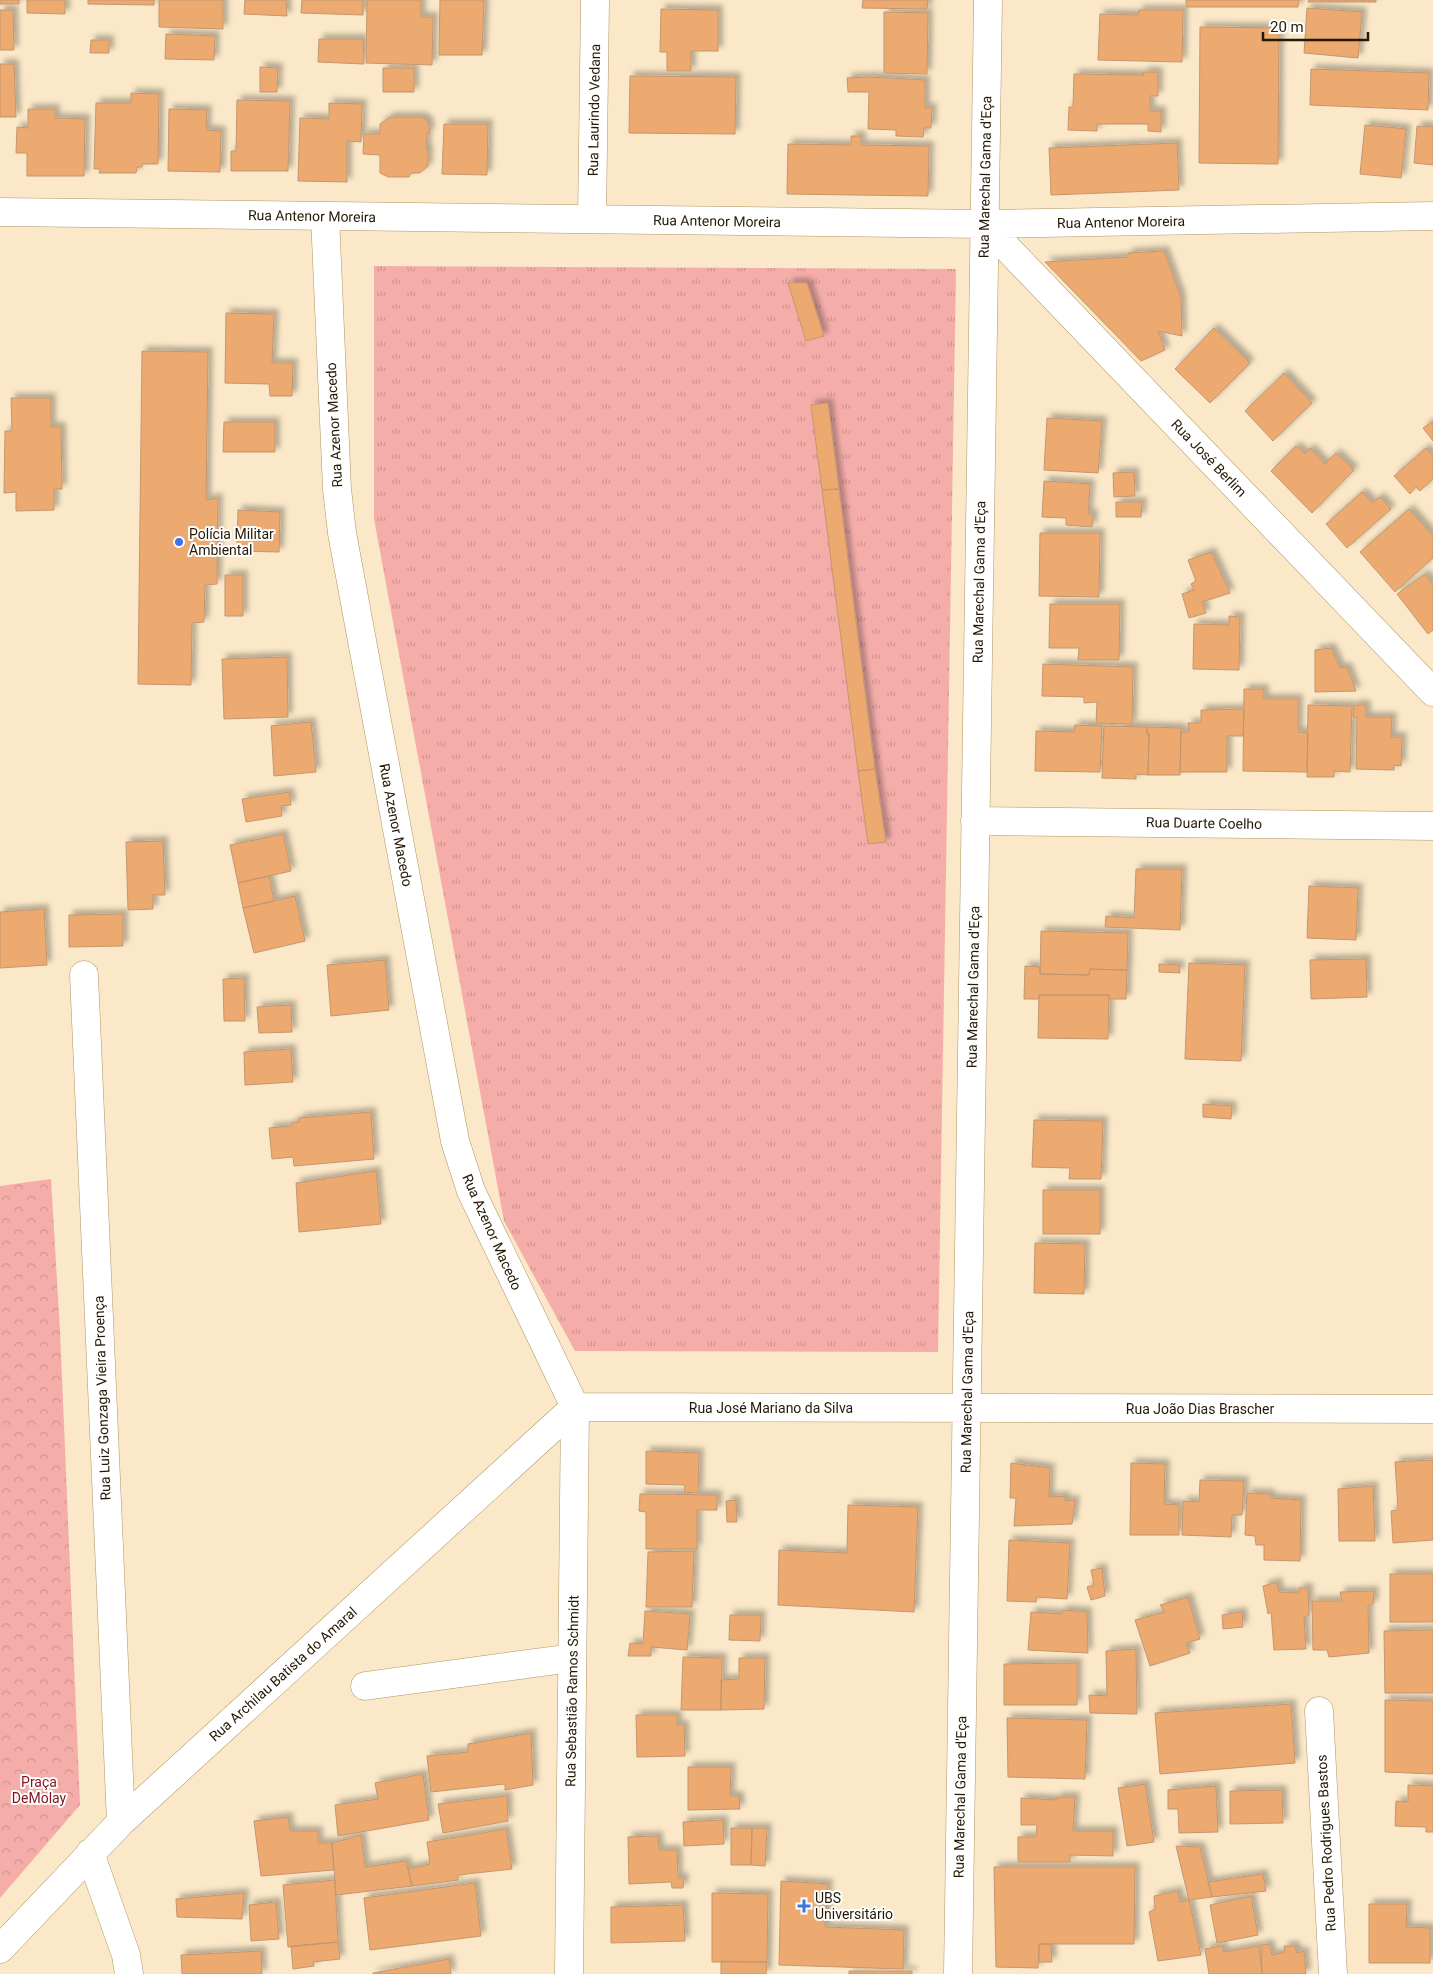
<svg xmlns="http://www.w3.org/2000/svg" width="1433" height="1974" font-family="Roboto,sans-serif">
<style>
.grass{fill:url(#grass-tufts)}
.park{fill:url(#park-crowns)}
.building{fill:#ecaa6f;stroke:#c4966f;filter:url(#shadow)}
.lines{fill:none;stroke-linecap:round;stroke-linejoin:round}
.minor-casing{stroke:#b19561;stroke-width:29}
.minor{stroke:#fff;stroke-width:28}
.poi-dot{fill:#3a75e4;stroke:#fff;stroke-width:2}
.labels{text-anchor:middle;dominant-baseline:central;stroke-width:4;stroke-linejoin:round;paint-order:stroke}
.street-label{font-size:14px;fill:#241905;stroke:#fff}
.poi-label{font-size:14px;fill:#241905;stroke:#fff;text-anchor:start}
.park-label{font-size:14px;fill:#7f1621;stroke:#fff}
</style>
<defs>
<pattern id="grass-tufts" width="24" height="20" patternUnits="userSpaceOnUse" patternTransform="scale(1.25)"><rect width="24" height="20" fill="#f5adaa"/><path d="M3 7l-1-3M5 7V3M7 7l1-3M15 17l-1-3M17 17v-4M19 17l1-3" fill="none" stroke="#d29491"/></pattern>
<pattern id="park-crowns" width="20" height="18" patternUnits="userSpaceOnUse" patternTransform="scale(1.25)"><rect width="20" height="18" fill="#f5adaa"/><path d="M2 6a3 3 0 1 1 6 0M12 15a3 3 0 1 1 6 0" fill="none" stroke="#d29491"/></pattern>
<filter id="shadow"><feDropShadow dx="4.5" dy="-4.5" stdDeviation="2.5" flood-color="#0004"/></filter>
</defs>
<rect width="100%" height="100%" fill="#fae8c8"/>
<!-- grass -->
<path class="grass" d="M374,266L956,269L938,1352L575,1351L504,1221L374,519Z"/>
<!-- park -->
<path class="park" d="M51,1179L60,1331L80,1805L0,1898V1186Z"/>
<!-- building -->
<path class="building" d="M0,0H19V4H0Z
M27,0H65V14L27,13Z
M88,0H154V5L88,4Z
M159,0H223V29L159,27Z
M245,0H286L287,16L244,14Z
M302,0H363V15L301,13Z
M367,0H421V17H433L432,65L366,63Z
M440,0H484L482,55H439Z
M863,0H928L927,9L862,8Z
M1186,0H1299L1298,7H1186Z
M1309,0H1376V2H1308Z
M1307,8L1362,12L1358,58L1304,53Z
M661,9L718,10V51H691V71H667V52H660Z
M0,10H13L14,50H0Z
M1139,10H1183L1182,62L1098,60L1100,14L1138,15Z
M884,12L928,13L927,74L884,73Z
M1200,27L1279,28L1278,164L1199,163Z
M166,34L215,36L214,60L165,59Z
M319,39H363L364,64L318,62Z
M91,40H109V53H90Z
M0,64H14L16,117H0Z
M260,67L278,68L277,92H260Z
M383,68H414V92H383Z
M1311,69L1429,73L1428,110L1310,105Z
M1143,72H1158V96H1150V111H1161V132L1148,131V124H1097V131L1068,130L1069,107H1073L1074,74L1144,75Z
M630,76L736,77L735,134L629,133Z
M869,77L925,80V108H932L931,128H924L923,137L896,136V130L868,129L869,92H848L847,78Z
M131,93L159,94L158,164H142V167H137L136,173H99L100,169H94L96,103H131Z
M237,100L290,101L288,171H231V151H236Z
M329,103L362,104L361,142L347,141V182L298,181L300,118L329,119Z
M28,109H55V118L85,119L84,176H27V153H16L17,127L28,128Z
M169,109L207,110L206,130L221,131L220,172L168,171Z
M390,117H421L428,121L430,132L427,133L426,148L428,149V166L420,173H411L409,177H388L380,173V155L363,154L364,134H380V124Z
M444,124H488L487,175L442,174Z
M1365,125L1406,129L1401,178L1360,174Z
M1417,126L1433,127V165L1414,163Z
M851,136H861V145L929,146L928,196L787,194L788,144L851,145Z
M1177,143L1179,190L1051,195L1049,148Z
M1164,251L1181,298L1182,336L1158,331L1165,350L1141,361L1045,262L1128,257V253Z
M788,283H807L824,336L806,341Z
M226,313L274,314L272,363H293L292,396H270L269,384L225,383Z
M1214,328L1250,363L1210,403L1175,369Z
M142,351L208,352L206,500L218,498L217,584L205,585L204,622L192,623L191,685L138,684Z
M1284,373L1312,403L1273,441L1245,411Z
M11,398H51V427H61L62,489H54V510L16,511V492L4,493L5,431H12Z
M828,403L839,489L822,490L811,405Z
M1047,418L1102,421L1098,473L1044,470Z
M1433,421V441L1423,428Z
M224,422H275V452H223Z
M1296,446L1305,454L1310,448L1325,464L1336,453L1354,470L1312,513L1271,471Z
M1426,448L1433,456V479L1420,491L1416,487L1410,494L1394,476Z
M1134,472L1135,496L1114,497L1113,473Z
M1044,481L1090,484L1088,514H1093L1092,527L1066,525V518L1042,517Z
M839,489L875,769L858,771L822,490Z
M1362,492L1372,503L1380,497L1391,509L1347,548L1326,524Z
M1116,502H1142L1141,517H1116Z
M1409,509L1433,536V558L1395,592L1360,552Z
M238,510L280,512L279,552L237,551Z
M1040,533H1100L1099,597L1039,596Z
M1211,552L1230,593L1202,602L1206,613L1189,618L1182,594L1194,590L1191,584L1196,581L1188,560Z
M1425,574L1433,585V630L1428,634L1397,594Z
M225,575H243V616H225Z
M1050,604H1120L1119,660H1078L1079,648H1049Z
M1229,616L1240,617L1239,670L1193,669L1194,624L1229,625Z
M1331,648L1340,668L1347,667L1356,691L1315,692V650Z
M287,657L288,717L224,719L222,659Z
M1043,664L1133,667L1132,724L1096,723L1097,702L1084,703V697L1042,696Z
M1244,689H1264V699H1298V732L1308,733L1307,772L1243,771Z
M1308,705L1352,706L1350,772L1334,771V777H1307Z
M1354,705H1366V717H1392L1391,737H1402L1401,766L1394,765V770L1356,769L1357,717H1353Z
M1244,709L1243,736H1227V772H1180L1181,732H1189L1188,723H1201V710Z
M311,722L316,772L274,776L271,726Z
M1075,725L1102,726L1100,772L1035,771L1036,731L1074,732Z
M1104,726L1147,727V734H1149L1148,775L1136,774V779L1102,778Z
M1147,727L1181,728L1180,775H1148L1149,734H1147Z
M875,769L886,842L868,844L858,771Z
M289,792L291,805L281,806L282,816L246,822L242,799Z
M283,834L291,871L238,883L230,845Z
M163,841L165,895H153V909L128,910L126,842Z
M1136,869H1182L1180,930L1105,927L1106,916L1134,918Z
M269,876L274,901L243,908L238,883Z
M1309,886L1358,888L1356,940L1307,938Z
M295,896L305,941L254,953L243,908Z
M44,909L47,965L0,968V912Z
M123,914V946L69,947V915Z
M1041,931L1128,933L1127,970L1090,969L1089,975L1040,974Z
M1366,959L1367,997L1311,999L1310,960Z
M385,960L389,1010L331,1016L327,965Z
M1189,963L1245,965L1241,1061L1185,1059Z
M1159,964L1179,965L1180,973L1159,972Z
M1025,966L1040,967V974L1089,975L1090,969L1127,970L1126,999H1110L1109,995H1039V999H1024Z
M244,978L245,1021H224L223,979Z
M1039,995H1109L1108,1039L1038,1038Z
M291,1005L292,1032L259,1033L257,1007Z
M291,1049L293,1082L245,1085L244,1052Z
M1203,1104L1232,1106L1231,1119L1203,1117Z
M371,1112L374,1159L294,1166L293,1157L272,1159L269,1128L292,1126V1122H299V1118Z
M1034,1120L1103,1121L1101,1179H1069L1070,1168L1032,1167Z
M376,1171L381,1224L299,1232L296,1183Z
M1043,1190H1100V1234H1043Z
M1035,1243L1085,1244L1084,1294L1034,1293Z
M646,1451L699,1453L698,1493L684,1492L685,1485L646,1484Z
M1433,1460V1540L1393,1543L1391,1511L1398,1510L1395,1462Z
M1011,1463L1050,1468L1049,1497L1065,1496V1501L1075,1500L1072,1524L1014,1526L1016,1498H1010Z
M1131,1463L1165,1464L1164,1504L1179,1505V1535H1130Z
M1200,1480L1244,1481L1242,1515H1232L1231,1537L1182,1535L1183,1501L1199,1502Z
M1373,1486L1375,1541H1339L1338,1489Z
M1247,1493L1270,1494V1498L1301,1500L1300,1561L1264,1560V1545H1256L1255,1536L1245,1535Z
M640,1494L717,1495V1510H697V1549H646V1512L639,1511Z
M736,1500L737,1522H727L726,1501Z
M848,1505L918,1507L914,1612L778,1605L779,1550L847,1553Z
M1009,1540L1070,1543L1067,1599L1037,1597L1036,1602L1007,1601Z
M694,1551L692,1607H646L648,1552Z
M1102,1568L1105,1596L1091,1600L1087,1587L1094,1585L1091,1570Z
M1390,1574H1433V1622H1390Z
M1277,1582L1279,1592L1299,1593V1588H1308L1309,1615L1304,1617L1306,1649L1274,1650L1271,1612L1268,1614L1263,1586Z
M1374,1591L1373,1604L1368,1606L1369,1653L1329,1657L1327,1650H1313L1312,1601H1342L1340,1592Z
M1188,1597L1200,1639L1186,1643L1190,1653L1150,1666L1135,1620L1165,1612L1160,1605Z
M1062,1610L1087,1612L1088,1653L1028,1650L1031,1612L1062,1614Z
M645,1611L690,1614L687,1650L651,1647V1656H628L630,1643L643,1644Z
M1242,1612L1243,1627L1223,1629L1222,1615Z
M730,1615H761L760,1641L729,1640Z
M1433,1630V1693H1385L1384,1631Z
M1136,1649L1137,1714L1090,1713L1089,1695L1107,1696L1106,1651Z
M683,1657L722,1658L721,1710H681Z
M739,1658H765L764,1709L721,1710V1680L739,1679Z
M1077,1663V1705H1004V1664Z
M1385,1700L1433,1701V1774L1385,1772Z
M1291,1704L1295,1763L1160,1774L1155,1713Z
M636,1715H677V1725H684L685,1756L637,1757Z
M1007,1718L1087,1720L1085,1779L1008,1777Z
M531,1733L533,1785L505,1790V1784L431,1792L427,1756L468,1752V1744Z
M688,1767H731L730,1796H739L740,1809L688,1810Z
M423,1774L429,1820L338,1836L335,1805L378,1799L375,1783Z
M1145,1784L1154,1842L1127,1846L1118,1788Z
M1408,1785L1433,1786V1832H1426V1827L1395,1826L1396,1801L1408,1802Z
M1216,1786L1218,1832L1179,1833L1178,1809H1168V1790Z
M1282,1790L1283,1823L1230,1824V1791Z
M507,1796L508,1821L443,1833L438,1804Z
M1057,1797H1075L1073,1831H1113V1856L1070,1855V1862H1018V1837H1036L1037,1825H1021V1798L1057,1800Z
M288,1817L290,1831H318V1843H332L334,1870L261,1876L254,1821Z
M723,1820L724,1844L684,1846L683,1822Z
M731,1828H752L751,1865H731Z
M752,1828H767L765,1866L751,1865Z
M506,1829L512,1869L458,1875V1880L412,1886L408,1869L430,1864L427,1842Z
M361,1835L365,1867L406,1861L412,1886L336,1895L332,1843Z
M658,1836L659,1850H677L678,1878H684L683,1888H672L671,1882L629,1884L628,1837Z
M1176,1846L1200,1847L1212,1897L1189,1900Z
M994,1867H1135L1134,1944H1039L1038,1968L996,1967Z
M1263,1874L1266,1891L1212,1897L1208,1882Z
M335,1880L338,1942L288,1947L283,1885Z
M781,1881L828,1884L825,1927L904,1930L903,1969L779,1965Z
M475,1883L481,1936L370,1950L364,1898Z
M1178,1891L1180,1902L1189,1900L1201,1955L1158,1961L1149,1912L1155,1909L1154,1896Z
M244,1893L242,1919L177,1917L176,1899Z
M712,1893L768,1894L767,1962H712Z
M1251,1896L1258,1935L1217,1943L1210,1905Z
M276,1902L279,1939L251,1941L249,1905Z
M1369,1904H1407L1406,1927L1430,1928V1963H1369Z
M683,1905L685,1941L611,1943V1907Z
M338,1942L340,1959L313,1962L314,1966L293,1969L291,1946Z
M1039,1944H1051L1052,1962H1039Z
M1269,1944L1272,1955L1285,1952L1284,1946H1295L1297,1953L1304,1951L1306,1974H1262L1261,1945Z
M1222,1946L1224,1952L1259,1946L1262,1974H1209L1205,1949Z
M261,1951L262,1974H182L181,1955Z
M449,1959L451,1974H373V1973Z
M721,1961L767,1962L766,1974H721Z
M849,1971H912V1974H849Z"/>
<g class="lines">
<defs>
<path id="minor" d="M0,212L984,224L1433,216
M325,216L337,489L342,533L455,1141L471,1191L575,1407L569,1974
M592,219L595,0
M984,224L1433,692
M975,821L1433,826
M84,975L121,1822
M575,1407L1433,1409
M365,1686L572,1658
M1319,1711L1333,1974
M90,1853L126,1955L129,1974
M0,1949L121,1822L575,1407
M958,1974L988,0"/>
</defs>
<!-- minor casing -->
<use href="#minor" class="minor-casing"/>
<!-- minor -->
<use href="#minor" class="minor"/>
</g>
<!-- markers -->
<g class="poi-dot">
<circle cx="179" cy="542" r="5"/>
<path d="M801.5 1898.5h5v5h5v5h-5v5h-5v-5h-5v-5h5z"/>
</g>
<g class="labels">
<!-- street labels -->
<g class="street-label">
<text transform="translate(594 110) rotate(-89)">Rua Laurindo Vedana</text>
<text transform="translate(985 177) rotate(-89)">Rua Marechal Gama d'Eça</text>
<text transform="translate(312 216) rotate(1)">Rua Antenor Moreira</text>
<text transform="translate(717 221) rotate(1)">Rua Antenor Moreira</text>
<text transform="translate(1121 222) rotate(-1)">Rua Antenor Moreira</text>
<text transform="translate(334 425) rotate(-93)">Rua Azenor Macedo</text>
<text transform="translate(1209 458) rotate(46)">Rua José Berlim</text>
<text transform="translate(979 582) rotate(-89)">Rua Marechal Gama d'Eça</text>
<text transform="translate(1204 823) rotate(1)">Rua Duarte Coelho</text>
<text transform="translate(396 825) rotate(79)">Rua Azenor Macedo</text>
<text transform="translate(973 987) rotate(-89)">Rua Marechal Gama d'Eça</text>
<text transform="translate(492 1232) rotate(66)">Rua Azenor Macedo</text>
<text transform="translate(967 1392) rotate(-89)">Rua Marechal Gama d'Eça</text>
<text transform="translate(102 1398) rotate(-92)">Rua Luiz Gonzaga Vieira Proença</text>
<text x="771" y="1408">Rua José Mariano da Silva</text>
<text x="1200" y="1409">Rua João Dias Brascher</text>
<text transform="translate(283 1674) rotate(-42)">Rua Archilau Batista do Amaral</text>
<text transform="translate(572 1691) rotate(-89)">Rua Sebastião Ramos Schmidt</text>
<text transform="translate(960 1797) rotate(-89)">Rua Marechal Gama d'Eça</text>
<text transform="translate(1326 1843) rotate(-93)">Rua Pedro Rodrigues Bastos</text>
</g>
<!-- poi labels -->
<g class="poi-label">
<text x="189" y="534">Polícia Militar<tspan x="189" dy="16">Ambiental</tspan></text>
<text x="815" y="1898">UBS<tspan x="815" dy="16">Universitário</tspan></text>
</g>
<!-- park labels -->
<g class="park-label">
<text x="39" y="1782">Praça<tspan x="39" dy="16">DeMolay</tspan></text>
</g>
</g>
<!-- scale -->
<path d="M1263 32v8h105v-8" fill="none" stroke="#241905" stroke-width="2.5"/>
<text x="1270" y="32" font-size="15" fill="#241905" stroke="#ffffff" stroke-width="4" paint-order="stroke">20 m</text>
</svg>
